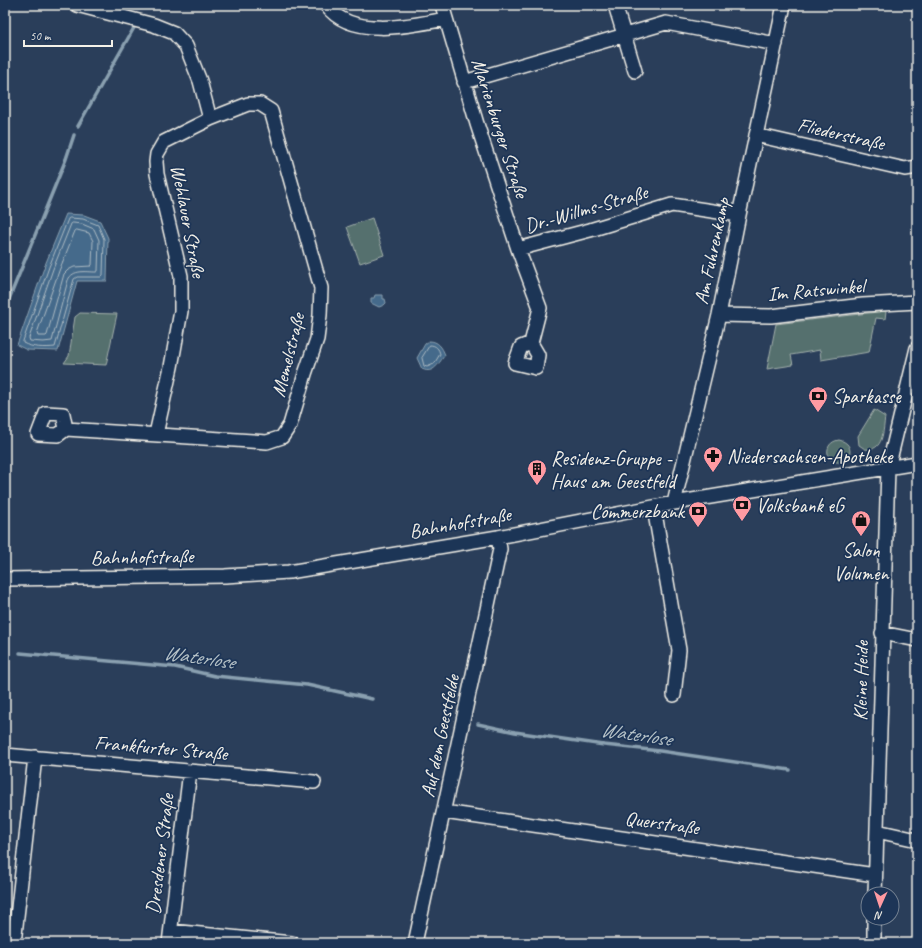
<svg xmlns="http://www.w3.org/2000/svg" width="922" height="948" font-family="Caveat,sans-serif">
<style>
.green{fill:#54706e;stroke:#a4b0ab}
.water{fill:#446a8b;stroke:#8aa0b0}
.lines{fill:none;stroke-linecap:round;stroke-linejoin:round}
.shore{stroke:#aebbc3;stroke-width:1}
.stream{stroke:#8aa0b0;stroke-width:3.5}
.minor-casing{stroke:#f4f1e8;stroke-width:16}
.minor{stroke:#1d3557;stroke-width:13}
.labels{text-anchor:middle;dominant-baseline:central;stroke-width:3.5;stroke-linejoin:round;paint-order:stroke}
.street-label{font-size:20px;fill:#f4f1e8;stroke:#1d3557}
.poi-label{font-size:20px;fill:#f4f1e8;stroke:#1d3557;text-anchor:start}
.water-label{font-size:21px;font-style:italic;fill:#b6c2c7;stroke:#1d3557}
</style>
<rect width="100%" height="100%" fill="#2a3e5a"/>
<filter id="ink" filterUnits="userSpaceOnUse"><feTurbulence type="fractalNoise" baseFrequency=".025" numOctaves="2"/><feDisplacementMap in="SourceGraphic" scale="8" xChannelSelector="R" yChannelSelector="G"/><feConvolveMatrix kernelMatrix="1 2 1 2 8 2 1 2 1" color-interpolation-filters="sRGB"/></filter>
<g filter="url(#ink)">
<!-- green -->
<path class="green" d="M372,218L384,255L360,263L347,227Z
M886,311L885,319L876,318L869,352L821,360L820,350L791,355L793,365L767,369L776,324Z
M80,313L117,314L106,365L64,363L69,356L75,317Z
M874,410L885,417C883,430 884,452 865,449L859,445L858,436Z
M839,440C848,442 852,448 849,457L845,458V461C827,468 820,443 839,440Z"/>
<!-- water -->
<path class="water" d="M66,214L84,215L100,221L108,238L107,281H77L58,351L27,350L17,345L45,265Z
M375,295H383V299H385L386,303L384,305L379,307L371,303V298H374Z
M429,341C438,341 442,347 445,355C439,362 434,375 422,369L417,358L425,344Z"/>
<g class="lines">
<!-- shore -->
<path class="shore" d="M70,218L83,219L98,225L104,239L103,275L101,277H77L74,279L55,347C45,348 32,348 23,343V341L49,267L68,219Z
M73,223L82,224L94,229L99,240L98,271L96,272C86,272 73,269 68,280L52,341L43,342L30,341L29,338L53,269L71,224Z
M77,230L89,233L93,241L92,265L91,266L74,267L68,270L64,274L47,335L46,336H38L37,333L59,271L75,231Z
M430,345C436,345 439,349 440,354L434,364L427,367L424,366L422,358Z"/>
<!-- stream -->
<path class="stream" d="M78,126L135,26
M5,309L66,159L74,135
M20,653L175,667L215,676L307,685L372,699
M478,724L515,732L604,745L660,751L790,770"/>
<defs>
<path id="minor" d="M77,5L154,25L174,33L186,46L200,81L210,119
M326,5C350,39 411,26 445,19
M442,5L477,124L518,249L540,308L531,343L521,347L515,363L536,368L538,355L531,343
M615,5L635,71
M464,82L666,23L776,44
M756,135L905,169L917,167
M518,249L590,230L672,205L739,215
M719,315L771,316L863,305L917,302
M46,413L63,414L66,429L58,435L38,434Z
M66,429L267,442L282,437L290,425L305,374L317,339L320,315L321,288L271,111L260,104H248L210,119L164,142L157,154L156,162L157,174L181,276V311L171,367L156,434
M674,503L719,315L739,215L784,5
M654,508L679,650L674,695
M5,579L225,576L289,572L498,537L674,503L917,463
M882,633L917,640
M5,755L314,782
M444,812L875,875
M877,831L917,840
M875,894L888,468L917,348
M171,931L292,943
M14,943L35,757
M169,943L190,771
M415,943L500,549L498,537
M874,943V918"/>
</defs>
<!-- minor casing -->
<use href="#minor" class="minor-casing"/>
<!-- minor -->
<use href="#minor" class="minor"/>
</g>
</g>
<!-- icons -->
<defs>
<symbol id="bank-pin" viewBox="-11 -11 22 30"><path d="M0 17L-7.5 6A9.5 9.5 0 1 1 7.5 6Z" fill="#ff9aa2" stroke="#1d3557"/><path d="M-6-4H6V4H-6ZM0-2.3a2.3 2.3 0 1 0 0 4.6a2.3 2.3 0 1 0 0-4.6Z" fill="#111"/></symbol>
<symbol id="pharmacy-pin" viewBox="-11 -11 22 30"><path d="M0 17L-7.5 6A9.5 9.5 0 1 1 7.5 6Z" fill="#ff9aa2" stroke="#1d3557"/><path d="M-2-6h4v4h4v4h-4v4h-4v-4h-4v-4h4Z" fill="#111"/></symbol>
<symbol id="building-pin" viewBox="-11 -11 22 30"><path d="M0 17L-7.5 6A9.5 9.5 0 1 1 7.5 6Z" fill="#ff9aa2" stroke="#1d3557"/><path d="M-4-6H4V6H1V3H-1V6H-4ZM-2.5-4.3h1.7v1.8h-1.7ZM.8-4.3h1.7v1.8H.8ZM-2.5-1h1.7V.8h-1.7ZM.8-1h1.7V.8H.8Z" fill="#111"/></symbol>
<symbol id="shop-pin" viewBox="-11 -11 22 30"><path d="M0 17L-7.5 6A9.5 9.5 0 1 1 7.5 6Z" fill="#ff9aa2" stroke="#1d3557"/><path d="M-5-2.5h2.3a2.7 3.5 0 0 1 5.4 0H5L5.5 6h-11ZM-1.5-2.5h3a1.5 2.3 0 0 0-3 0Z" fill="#111"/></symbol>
</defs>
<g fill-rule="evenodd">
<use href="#bank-pin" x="807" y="385" width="22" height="30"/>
<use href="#pharmacy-pin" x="702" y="445" width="22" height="30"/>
<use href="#building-pin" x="526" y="458" width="22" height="30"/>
<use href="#bank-pin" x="731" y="494" width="22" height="30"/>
<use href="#bank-pin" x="687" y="500" width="22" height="30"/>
<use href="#shop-pin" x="850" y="509" width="22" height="30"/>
</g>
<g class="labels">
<!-- street labels -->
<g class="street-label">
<text transform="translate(500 128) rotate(72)">Marienburger Straße</text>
<text transform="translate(841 134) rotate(13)">Fliederstraße</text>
<text transform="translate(586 209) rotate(-16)">Dr.-Willms-Straße</text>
<text transform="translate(188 221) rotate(79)">Wehlauer Straße</text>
<text transform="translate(712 251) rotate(-78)">Am Fuhrenkamp</text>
<text transform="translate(816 290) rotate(-5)">Im Ratswinkel</text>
<text transform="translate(288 355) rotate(-76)">Memelstraße</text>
<text transform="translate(460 523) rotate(-10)">Bahnhofstraße</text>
<text transform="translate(142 557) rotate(-1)">Bahnhofstraße</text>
<text transform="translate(861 681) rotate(-89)">Kleine Heide</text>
<text transform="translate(440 736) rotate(-78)">Auf dem Geestfelde</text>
<text transform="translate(161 748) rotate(5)">Frankfurter Straße</text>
<text transform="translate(662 823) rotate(8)">Querstraße</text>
<text transform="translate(160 854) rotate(-83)">Dresdener Straße</text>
</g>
<!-- poi labels -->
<g class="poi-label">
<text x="832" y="396">Sparkasse</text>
<text x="727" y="456">Niedersachsen-Apotheke</text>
<text x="551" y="458">Residenz-Gruppe -<tspan x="551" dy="23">Haus am Geestfeld</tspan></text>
<text x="756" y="505">Volksbank eG</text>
<text x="684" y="511" text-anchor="end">Commerzbank</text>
<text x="861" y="550" text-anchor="middle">Salon<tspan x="861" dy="23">Volumen</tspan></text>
</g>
<!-- water labels -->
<g class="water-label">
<text transform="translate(199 657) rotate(8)">Waterlose</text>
<text transform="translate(636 734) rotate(8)">Waterlose</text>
</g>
</g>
<!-- margin -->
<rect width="922" height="948" fill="none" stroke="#1d3557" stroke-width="20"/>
<rect x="10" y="10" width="902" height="928" fill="none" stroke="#f4f1e8" stroke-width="1.5" filter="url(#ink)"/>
<!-- north arrow -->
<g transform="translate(880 906) rotate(183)"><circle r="19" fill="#1d3557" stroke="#738091"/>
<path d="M0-3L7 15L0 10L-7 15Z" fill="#ff9aa2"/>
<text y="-6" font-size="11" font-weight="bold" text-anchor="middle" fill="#f4f1e8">N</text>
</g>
<!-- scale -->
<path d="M24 40v6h88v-6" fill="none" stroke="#f4f1e8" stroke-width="2"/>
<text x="30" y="40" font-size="12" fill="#f4f1e8" stroke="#1d3557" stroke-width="3" paint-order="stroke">50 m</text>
</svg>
